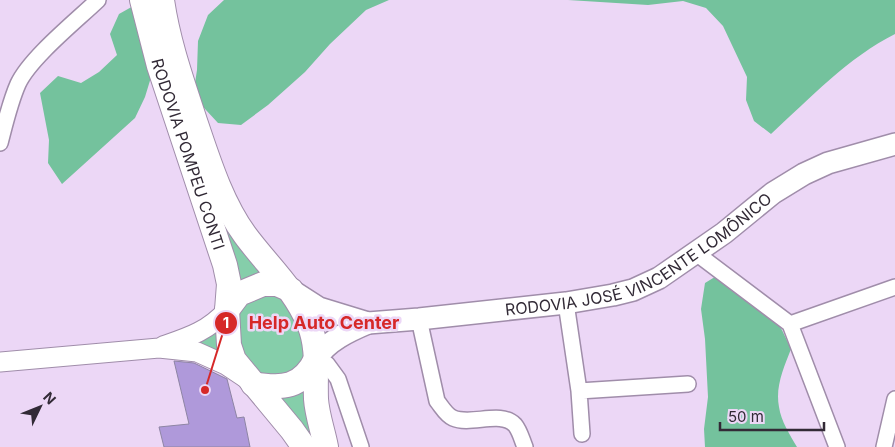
<svg xmlns="http://www.w3.org/2000/svg" width="895" height="447" font-family="Inter,sans-serif">
<style>
.green{fill:#85ceaa}
.forest{fill:#74c29d}
.building{fill:#af99da;stroke:#8e85a4}
.lines{fill:none;stroke-linecap:round;stroke-linejoin:round}
.minor-casing{stroke:#a08daa;stroke-width:18}
.tertiary-casing{stroke:#a08daa;stroke-width:21}
.secondary-casing{stroke:#a08daa;stroke-width:24}
.primary-casing{stroke:#a08daa;stroke-width:26}
.minor{stroke:#fff;stroke-width:15}
.tertiary{stroke:#fff;stroke-width:19}
.secondary{stroke:#fff;stroke-width:21}
.primary{stroke:#fff;stroke-width:24}
.labels{text-anchor:middle;dominant-baseline:central;stroke-width:5;stroke-linejoin:round;paint-order:stroke}
.street-label{font-size:16px;fill:#322a36;stroke:#ecd7f6}
.leader{fill:none;stroke:#d62828;stroke-width:2}
.callout-dot{fill:#d62828;stroke:#ecd7f6;stroke-width:2}
.mark-label{font-size:15px;text-anchor:middle;font-weight:bold;fill:#fff}
.callout-label{font-size:18px;text-anchor:middle;font-weight:bold;fill:#d62828;stroke:#ecd7f6;stroke-width:5;stroke-linejoin:round;paint-order:stroke}
</style>
<rect width="100%" height="100%" fill="#ecd7f6"/>
<!-- green -->
<path class="green" d="M215,198L271,277L237,285Z
M278,293L290,307L303,339L305,362L295,372L269,380L249,370L235,336L236,318L246,300Z
M217,326L224,361L186,346Z
M306,383L319,447L272,394Z"/>
<!-- forest -->
<path class="forest" d="M224,0H389L366,10L330,44L305,72L268,105L241,125L218,123L193,96L197,70L198,41L208,15Z
M568,0H895V34C850,56 808,100 771,134L754,121L746,100L747,77L723,26L706,8L683,1L648,5Z
M135,5L152,74L145,97L135,118L62,184L48,163L49,140L40,93L58,76L81,83L99,72L117,55L110,34L119,14Z
M723,272L760,300L782,330L791,349C784,367 775,387 779,407C781,421 790,435 797,447H705L704,429L708,397L705,339L701,309L705,283Z"/>
<!-- building -->
<path class="building" d="M174,361L194,363L227,379L237,418L244,417L250,447H164L159,427L189,424Z"/>
<g class="lines">
<defs>
<path id="minor" d="M0,143C5,124 10,102 18,84C30,58 76,21 98,0
M696,253L790,324L895,287
M566,303L579,391L582,434
M419,319L437,401C442,407 446,415 453,418C471,426 501,410 515,425C520,431 522,440 525,447
M790,324L837,447
M316,359L327,364L338,379L361,447
M579,391L688,384
M884,447L895,399"/>
<path id="tertiary" d="M163,346C189,337 208,331 227,310
M0,362L159,348L197,352L226,365L244,377"/>
<g id="secondary">
<path id="s1" d="M291,290L319,308L368,323L419,319L566,303L613,295L633,290L659,278L724,233L773,193L804,174L828,163L895,144"/>
<path d="M316,359C327,341 349,331 368,323"/>
</g>
<g id="primary">
<path id="s2" d="M142,0L159,66L225,265L229,284L227,310L229,345L234,360L292,430L304,447"/>
<path d="M162,0C168,42 182,81 195,121C208,159 221,202 245,235C267,265 294,288 309,324C319,348 315,373 316,399C317,415 323,431 326,447"/>
<path d="M227,310L239,294L263,284H277L291,290"/>
<path d="M253,384C282,389 302,388 316,359"/>
</g>
</defs>
<!-- minor casing -->
<use href="#minor" class="minor-casing"/>
<!-- tertiary casing -->
<use href="#tertiary" class="tertiary-casing"/>
<!-- secondary casing -->
<use href="#secondary" class="secondary-casing"/>
<!-- primary casing -->
<use href="#primary" class="primary-casing"/>
<!-- minor -->
<use href="#minor" class="minor"/>
<!-- tertiary -->
<use href="#tertiary" class="tertiary"/>
<!-- secondary -->
<use href="#secondary" class="secondary"/>
<!-- primary -->
<use href="#primary" class="primary"/>
</g>
<g class="labels">
<!-- street labels -->
<g class="street-label">
<text stroke="none"><textPath href="#s2" startOffset="161">RODOVIA POMPEU CONTI</textPath></text>
<text stroke="none"><textPath href="#s1" startOffset="370">RODOVIA JOSÉ VINCENTE LOMÔNICO</textPath></text>
</g>
</g>
<!-- callouts -->
<path class="leader" d="M205 390L226 323"/>
<g class="callout-dot">
<circle cx="205" cy="390" r="5"/>
<circle cx="226" cy="323" r="12"/>
</g>
<g class="mark-label">
<text x="226" y="328">1</text>
</g>
<g class="callout-label">
<text x="324" y="329">Help Auto Center</text>
</g>
<!-- north arrow -->
<g transform="translate(40 407) rotate(47)" stroke="#ecd7f6" stroke-width="4" paint-order="stroke">
<path d="M0-4L9 19L0 12L-9 19Z" fill="#322a36"/>
<text y="-8" font-size="14" font-weight="bold" text-anchor="middle" fill="#322a36">N</text>
</g>
<!-- scale -->
<path d="M720 422v8h104v-8" fill="none" stroke="#322a36" stroke-width="2.5"/>
<text x="728" y="422" font-size="15" fill="#322a36" stroke="#ecd7f6" stroke-width="4" paint-order="stroke">50 m</text>
</svg>
